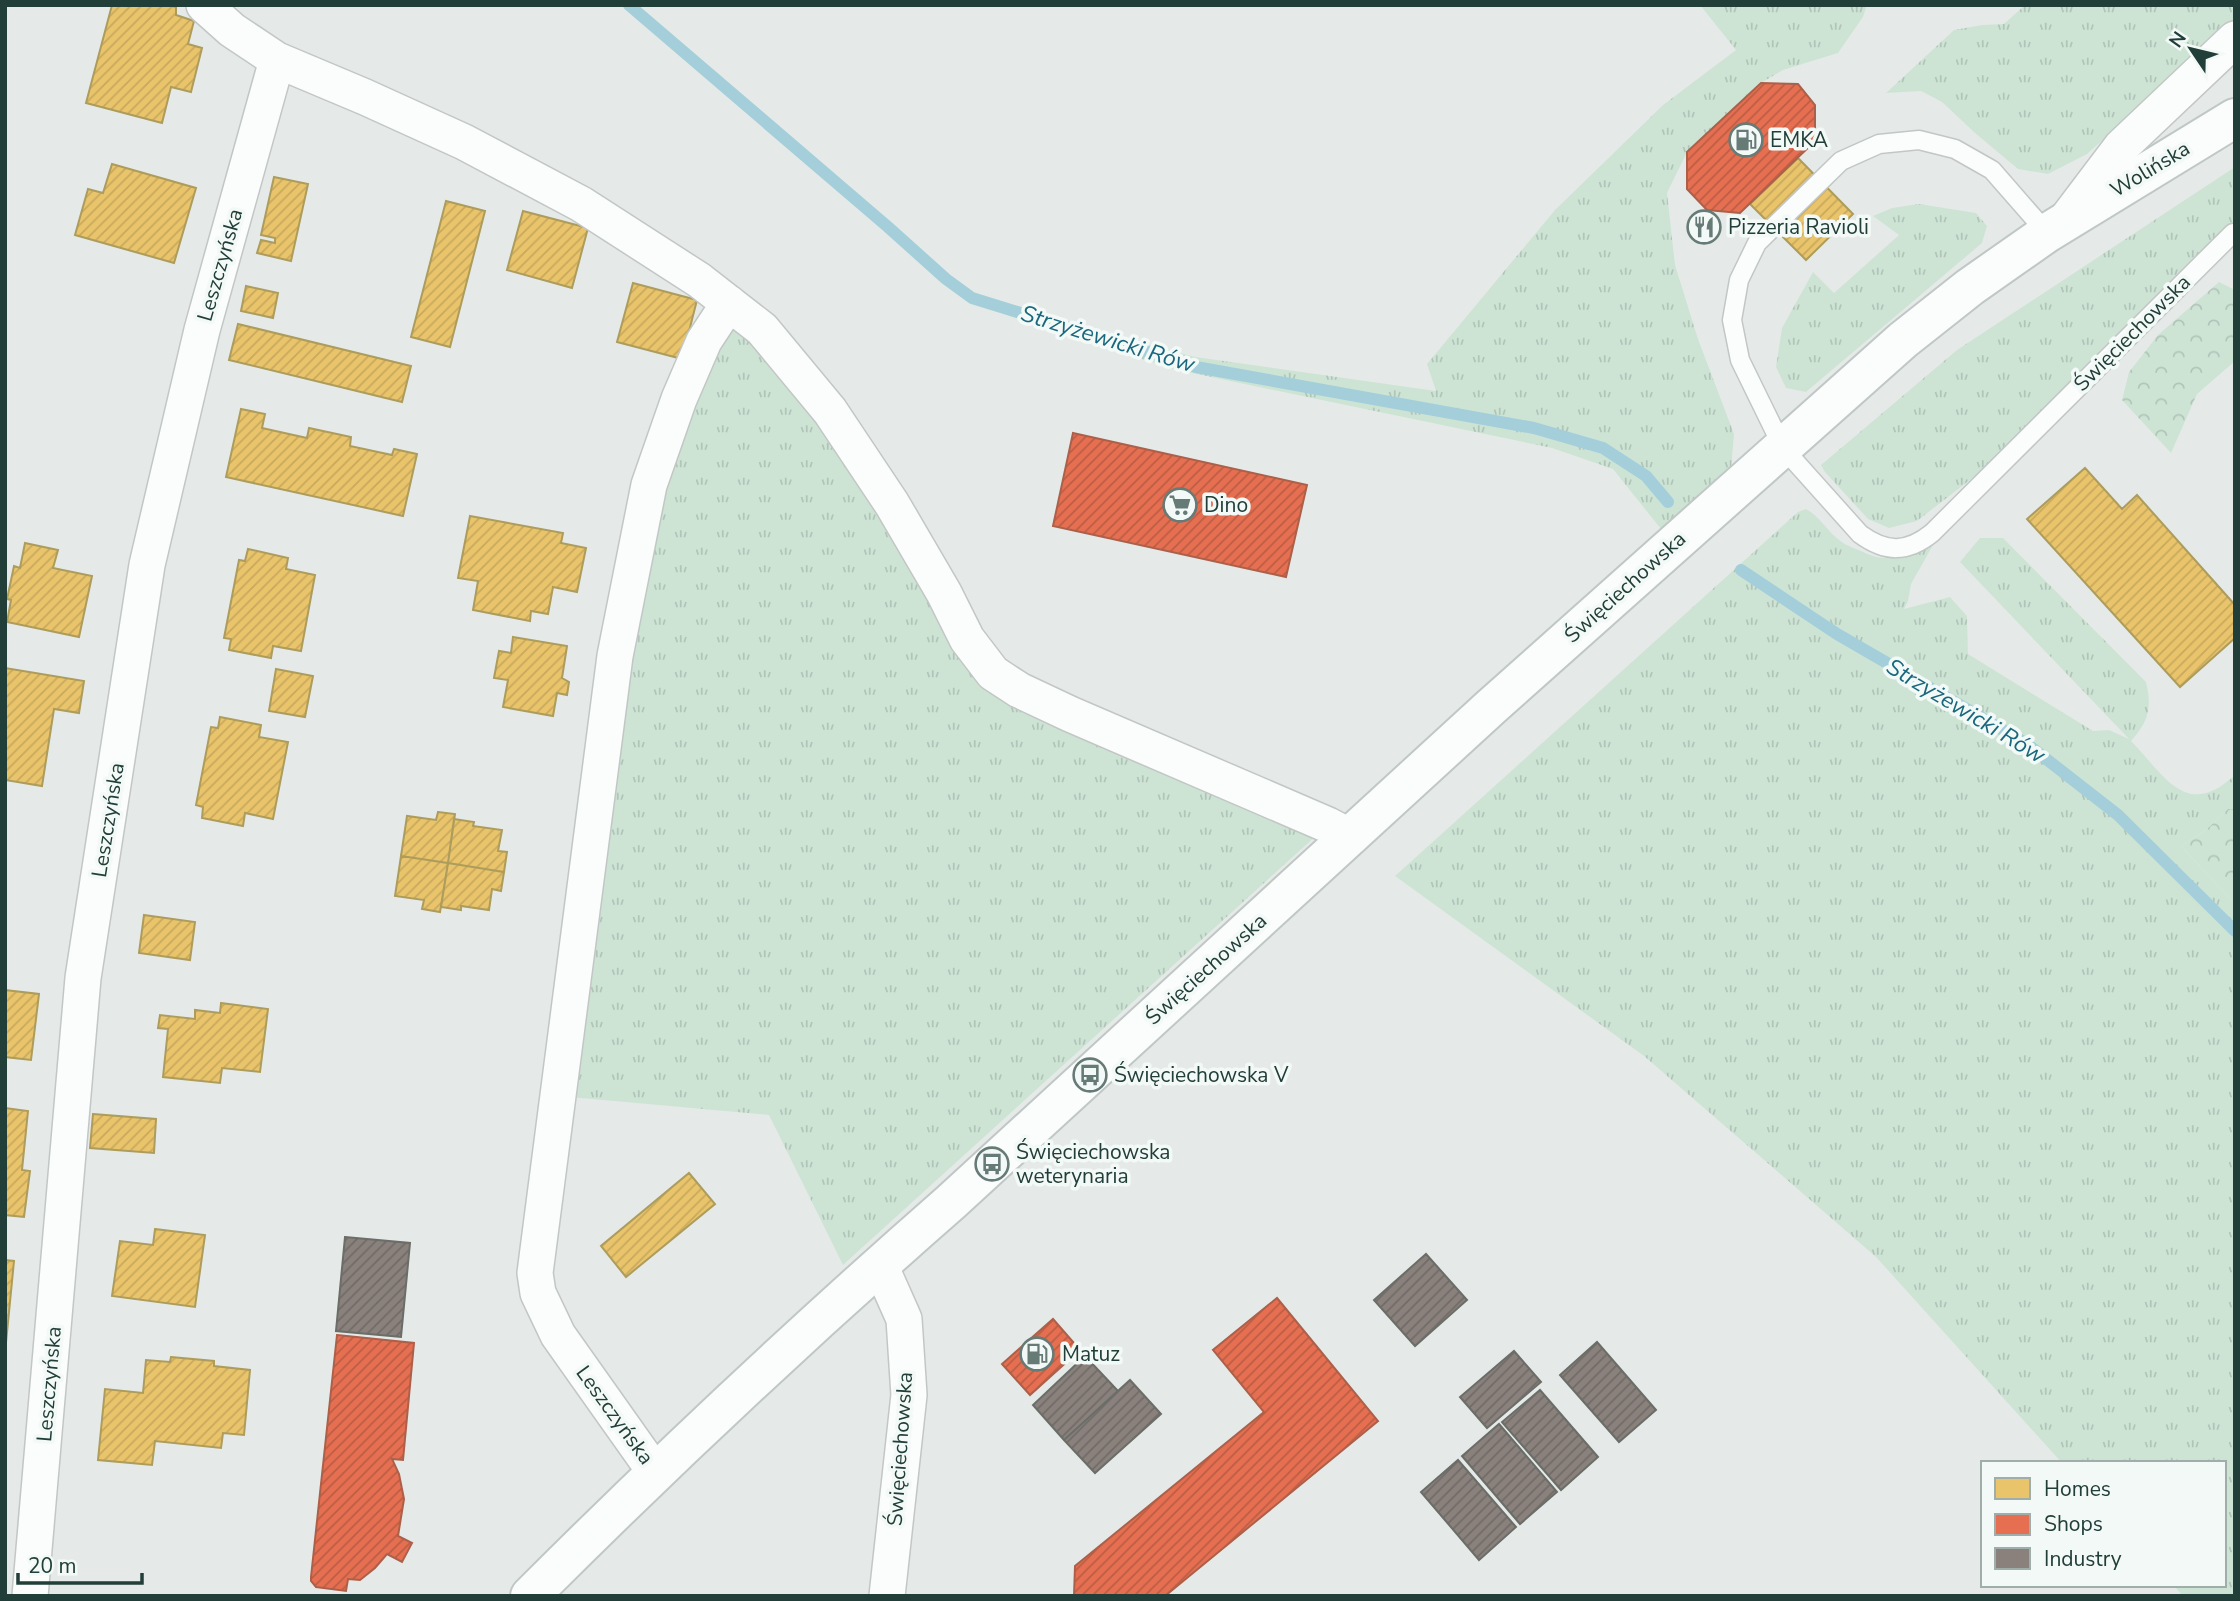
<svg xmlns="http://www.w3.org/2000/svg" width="2240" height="1601" font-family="'Nunito Sans',sans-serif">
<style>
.grass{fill:url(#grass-tufts)}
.forest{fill:url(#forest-crowns)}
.homes{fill:url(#homes-hatch);stroke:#ad9c5b;stroke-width:2}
.shops{fill:url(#shops-hatch);stroke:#ac604a;stroke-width:2}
.industry{fill:url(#industry-hatch);stroke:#6a6d68;stroke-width:2}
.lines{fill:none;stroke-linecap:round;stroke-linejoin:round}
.stream{stroke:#a4cfda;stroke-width:12}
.lane-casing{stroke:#c2c7c5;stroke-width:21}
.street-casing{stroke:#c2c7c5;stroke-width:38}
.secondary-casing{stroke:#c0c8c5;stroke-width:42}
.lane{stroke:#fbfcfc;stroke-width:18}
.street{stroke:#fbfcfc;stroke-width:35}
.secondary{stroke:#fbfcfc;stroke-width:38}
.labels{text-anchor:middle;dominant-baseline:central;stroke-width:7;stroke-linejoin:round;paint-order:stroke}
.poi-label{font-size:21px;fill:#213e38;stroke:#f3f9f6;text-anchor:start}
.street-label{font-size:21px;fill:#213e38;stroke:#f3f9f6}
.water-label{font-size:23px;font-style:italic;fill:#19677d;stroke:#f3f9f6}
</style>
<defs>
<pattern id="grass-tufts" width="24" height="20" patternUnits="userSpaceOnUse" patternTransform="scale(1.75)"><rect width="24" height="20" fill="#cde4d5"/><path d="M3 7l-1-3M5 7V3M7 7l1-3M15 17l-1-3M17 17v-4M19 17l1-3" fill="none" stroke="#b0c5b8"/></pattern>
<pattern id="forest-crowns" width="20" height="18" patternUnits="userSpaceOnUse" patternTransform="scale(1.75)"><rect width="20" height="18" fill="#cde4d5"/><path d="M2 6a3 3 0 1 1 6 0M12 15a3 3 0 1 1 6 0" fill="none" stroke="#b0c5b8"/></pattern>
<pattern id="homes-hatch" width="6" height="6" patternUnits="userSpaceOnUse" patternTransform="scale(1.75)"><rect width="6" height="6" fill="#e9c46a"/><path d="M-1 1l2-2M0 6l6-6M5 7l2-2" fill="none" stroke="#c8a95d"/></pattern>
<pattern id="shops-hatch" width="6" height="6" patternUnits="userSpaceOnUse" patternTransform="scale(1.75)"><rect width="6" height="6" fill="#e76f51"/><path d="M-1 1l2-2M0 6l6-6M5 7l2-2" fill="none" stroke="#bb5d44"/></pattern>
<pattern id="industry-hatch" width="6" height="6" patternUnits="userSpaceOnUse" patternTransform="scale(1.75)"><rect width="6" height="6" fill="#8a817c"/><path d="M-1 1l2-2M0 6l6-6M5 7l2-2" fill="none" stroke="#706b67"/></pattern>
</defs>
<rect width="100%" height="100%" fill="#e5eae8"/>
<!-- grass -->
<path class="grass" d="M1700,5H1867L1863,17L1838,53L1783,70L1761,83L1687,152L1667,193L1675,265L1698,339L1734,434L1731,470L1673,544L1613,469L1552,448L1173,369L1007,315L972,298L1195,357L1436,391L1427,364L1555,210L1663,105L1736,50Z
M2025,5H2235V20L2087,154L2048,174L2018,169L1975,133L1942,102L1921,91L1886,93L1954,30L1982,25L2004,24Z
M2235,167V231L2002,455L1917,521L1889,528L1868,519L1825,472L1821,465L1957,350Z
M1919,204L1976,213L1987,226L1982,243L1806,392L1786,388L1776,367L1782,328L1813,272L1834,293L1899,235L1873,216L1892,208Z
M714,327L762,329L993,673L1328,825L843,1265L769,1115L558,1096L615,656Z
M1806,509C1822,518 1827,532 1842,542C1847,546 1855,548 1861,551C1893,567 1909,553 1937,538L1911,584L1908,601L1904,609L1950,597L1967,616L1968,654L2093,731L2109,730L2129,739L1960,562L1980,538H2003L2146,682C2152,707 2149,721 2131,741C2166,777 2186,820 2235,775V809H2228L2206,830L2181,846L2235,904V1596H2183L2173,1585H2224V1463H2062L1876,1257L1644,1056L1395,876L1798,512Z"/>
<!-- forest -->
<path class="forest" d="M2219,282L2235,290V361L2197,394L2171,453L2122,400L2129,372L2158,335Z
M2228,809H2235V904L2181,846L2206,830Z"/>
<!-- homes -->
<path class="homes" d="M112,5H168L176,7V15L194,21L188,44L202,48L191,92L171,87L162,123L86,103Z
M1798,158L1853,214L1806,260L1750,204Z
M112,164L196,188L174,263L75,235L88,189L103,193Z
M274,177L308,184L291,261L257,253L261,240L275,243V238L261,235Z
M446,201L485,211L450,347L411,337Z
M523,211L588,228L572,288L507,270Z
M633,283L697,300L682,359L617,342Z
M246,286L278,293L273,318L241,311Z
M238,324L411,366L402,402L229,360Z
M241,409L265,414L262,428L307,438L309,428L351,437L350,446L392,455L394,449L417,454L403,516L226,477Z
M2085,468L2122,509L2137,495L2235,605V638L2180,687L2027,519Z
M470,516L563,533L561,543L586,548L577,592L553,587L548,614L531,611L530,621L473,610L478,581L458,578Z
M25,543L58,550L53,568L92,576L79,637L7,622L11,600L7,599L14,566L20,568Z
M248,549L288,558L286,569L315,575L301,651L273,646L271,658L229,650L231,639L224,638L239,560L245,561Z
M513,637L567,646L562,678L569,682L567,695L557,693L553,716L503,707L508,680L494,678L499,651L511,653Z
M5,668L84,681L79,713L54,709L42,786L5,780Z
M276,669L313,676L305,717L269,711Z
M220,717L261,725L259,737L288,742L273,819L245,813L243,826L202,818L203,807L196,805L211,727L218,728Z
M438,812L455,814L448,863L401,856L407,816L436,820Z
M454,819L474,822L473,826L502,830L498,851L507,852L504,872L448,863Z
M401,856L448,863L440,912L422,909L424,900L395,896Z
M448,863L504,872L501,891L492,889L489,910L461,906V910L441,907Z
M144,915L195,922L190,960L139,953Z
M5,990L39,994L31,1060L5,1057Z
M221,1003L268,1009L260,1072L222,1068L220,1083L163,1077L168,1029L158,1028L160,1015L195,1019V1010L220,1013Z
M5,1108L28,1111L22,1170L30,1171L24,1217L5,1215Z
M93,1114L156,1119L154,1153L90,1148Z
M689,1173L715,1204L626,1277L601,1246Z
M155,1229L205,1235L195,1307L112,1296L120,1241L153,1245Z
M5,1260L14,1261L5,1353Z
M171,1357L214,1361V1366L250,1370L244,1435L223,1433L221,1448L155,1441L152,1465L98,1460L105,1389L143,1393L146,1360L170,1362Z"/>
<!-- shops -->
<path class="shops" d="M1761,83L1798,84L1815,105V141L1740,213L1707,210L1687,189V152Z
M1073,433L1307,485L1286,577L1053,526Z
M1277,1298L1378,1421L1165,1596H1074L1075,1566L1264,1412L1213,1350Z
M1053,1319L1080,1350L1030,1395L1002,1364Z
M337,1335L414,1343L403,1460L392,1459L399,1474L404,1499L398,1536L412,1543L402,1562L387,1554L375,1568L360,1580L348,1579L346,1591L316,1587L311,1581V1577Z"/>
<!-- industry -->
<path class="industry" d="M345,1237L410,1243L401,1337L336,1331Z
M1426,1254L1467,1300L1415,1346L1374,1300Z
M1597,1342L1656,1410L1619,1442L1560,1375Z
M1514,1351L1541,1382L1487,1428L1460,1397Z
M1085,1356L1118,1391L1064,1440L1033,1405Z
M1130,1380L1161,1414L1095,1473L1064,1440Z
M1540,1390L1598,1457L1561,1490L1502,1422Z
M1499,1424L1557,1492L1520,1524L1462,1456Z
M1458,1460L1516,1527L1479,1560L1421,1492Z"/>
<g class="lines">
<!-- stream -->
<path class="stream" d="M629,5L888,227L946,279L972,298L1196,367L1534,428L1603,448L1646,476L1668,502
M1741,570L1837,634L2027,744L2118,815L2235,931"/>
<defs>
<path id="lane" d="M2047,233L1992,170L1955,149L1919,140L1879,144L1841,161L1757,243L1739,280L1732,320L1740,360L1783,448L1860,534C1886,553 1907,553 1932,533L2233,233"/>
<path id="street" d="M204,5L232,30L277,60L365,97L464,142L581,204L699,280L762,329L830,411L892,504L944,593L967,639L993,673L1019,690L1070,714L1328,825L1351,837
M2068,217L2121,147L2235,39
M880,1265L904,1319L909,1395L887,1596
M655,1472L558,1335L538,1293L535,1273L615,656L649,485L679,399L704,341L729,303
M30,1596L83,978L147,565L202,330L277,60"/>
<path id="secondary" d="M530,1596C666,1460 806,1329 951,1202L1491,707L1903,340L1970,287L2047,233L2235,118"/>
</defs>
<!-- lane casing -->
<use href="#lane" class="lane-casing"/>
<!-- street casing -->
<use href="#street" class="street-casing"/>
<!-- secondary casing -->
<use href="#secondary" class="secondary-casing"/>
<!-- lane -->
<use href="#lane" class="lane"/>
<!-- street -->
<use href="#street" class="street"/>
<!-- secondary -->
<use href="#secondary" class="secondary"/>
</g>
<!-- icons -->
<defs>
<symbol id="fuel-ring" viewBox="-11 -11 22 22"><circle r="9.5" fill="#f3f9f6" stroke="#667a76" stroke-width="1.5"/><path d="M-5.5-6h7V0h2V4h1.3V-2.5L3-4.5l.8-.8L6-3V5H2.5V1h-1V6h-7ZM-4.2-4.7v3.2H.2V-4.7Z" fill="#667a76"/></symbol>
<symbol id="restaurant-ring" viewBox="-11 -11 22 22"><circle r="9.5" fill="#f3f9f6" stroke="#667a76" stroke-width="1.5"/><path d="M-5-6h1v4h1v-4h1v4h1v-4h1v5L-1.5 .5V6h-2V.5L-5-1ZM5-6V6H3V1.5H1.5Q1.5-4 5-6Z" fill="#667a76"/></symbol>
<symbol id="supermarket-ring" viewBox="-11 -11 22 22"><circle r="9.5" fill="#f3f9f6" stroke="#667a76" stroke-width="1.5"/><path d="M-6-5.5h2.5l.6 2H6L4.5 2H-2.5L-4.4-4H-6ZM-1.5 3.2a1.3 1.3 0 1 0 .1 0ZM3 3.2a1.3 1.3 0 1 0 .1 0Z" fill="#667a76"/></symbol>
<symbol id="bus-ring" viewBox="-11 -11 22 22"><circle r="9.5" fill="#f3f9f6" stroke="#667a76" stroke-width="1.5"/><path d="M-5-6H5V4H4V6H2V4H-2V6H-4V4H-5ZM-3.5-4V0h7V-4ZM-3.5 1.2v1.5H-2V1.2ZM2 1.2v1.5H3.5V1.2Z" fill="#667a76"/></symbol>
</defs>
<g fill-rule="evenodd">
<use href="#fuel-ring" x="1727" y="121" width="38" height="38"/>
<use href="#restaurant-ring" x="1685" y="208" width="38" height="38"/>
<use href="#supermarket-ring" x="1161" y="486" width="38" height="38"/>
<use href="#bus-ring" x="1071" y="1056" width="38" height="38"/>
<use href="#bus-ring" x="973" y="1145" width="38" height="38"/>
<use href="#fuel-ring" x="1018" y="1335" width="38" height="38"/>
</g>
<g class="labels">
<!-- poi labels -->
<g class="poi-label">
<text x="1770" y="140">EMKA</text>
<text x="1728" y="227">Pizzeria Ravioli</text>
<text x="1204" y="505">Dino</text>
<text x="1114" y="1075">Święciechowska V</text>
<text x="1016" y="1152">Święciechowska<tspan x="1016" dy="24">weterynaria</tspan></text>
<text x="1062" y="1354">Matuz</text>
</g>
<!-- street labels -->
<g class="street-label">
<text transform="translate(2150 169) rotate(-31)">Wolińska</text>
<text transform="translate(220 265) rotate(-74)">Leszczyńska</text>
<text transform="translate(2132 333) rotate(-45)">Święciechowska</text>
<text transform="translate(1625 587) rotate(-42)">Święciechowska</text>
<text transform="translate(108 820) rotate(-81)">Leszczyńska</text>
<text transform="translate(1206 969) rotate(-42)">Święciechowska</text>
<text transform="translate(49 1384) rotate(-85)">Leszczyńska</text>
<text transform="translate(615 1415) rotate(54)">Leszczyńska</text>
<text transform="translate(900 1449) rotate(-86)">Święciechowska</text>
</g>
<!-- water labels -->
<g class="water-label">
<text transform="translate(1108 339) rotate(17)">Strzyżewicki Rów</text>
<text transform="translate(1966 711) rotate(31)">Strzyżewicki Rów</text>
</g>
</g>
<!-- border -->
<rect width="2240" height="1601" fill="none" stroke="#213e38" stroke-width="14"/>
<!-- legend -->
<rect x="1981" y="1461" width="245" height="126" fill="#f3f9f6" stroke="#9faeaa" stroke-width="2"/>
<rect x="1995" y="1478" width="35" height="21" fill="#e9c46a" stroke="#9faeaa" stroke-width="2"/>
<text x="2044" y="1496" font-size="21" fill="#213e38">Homes</text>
<rect x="1995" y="1514" width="35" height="21" fill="#e76f51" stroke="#9faeaa" stroke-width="2"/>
<text x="2044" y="1531" font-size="21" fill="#213e38">Shops</text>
<rect x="1995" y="1548" width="35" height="21" fill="#8a817c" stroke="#9faeaa" stroke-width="2"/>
<text x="2044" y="1566" font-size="21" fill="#213e38">Industry</text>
<!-- north arrow -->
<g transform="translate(2191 49) rotate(305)" stroke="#f3f9f6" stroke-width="5" paint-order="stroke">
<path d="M0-5L12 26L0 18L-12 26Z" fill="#213e38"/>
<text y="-10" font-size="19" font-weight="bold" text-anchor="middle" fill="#213e38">N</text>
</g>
<!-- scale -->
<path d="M18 1573v10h124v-10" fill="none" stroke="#213e38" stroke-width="3.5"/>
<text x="28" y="1573" font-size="21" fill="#213e38" stroke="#f3f9f6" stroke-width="5" paint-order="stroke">20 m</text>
</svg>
